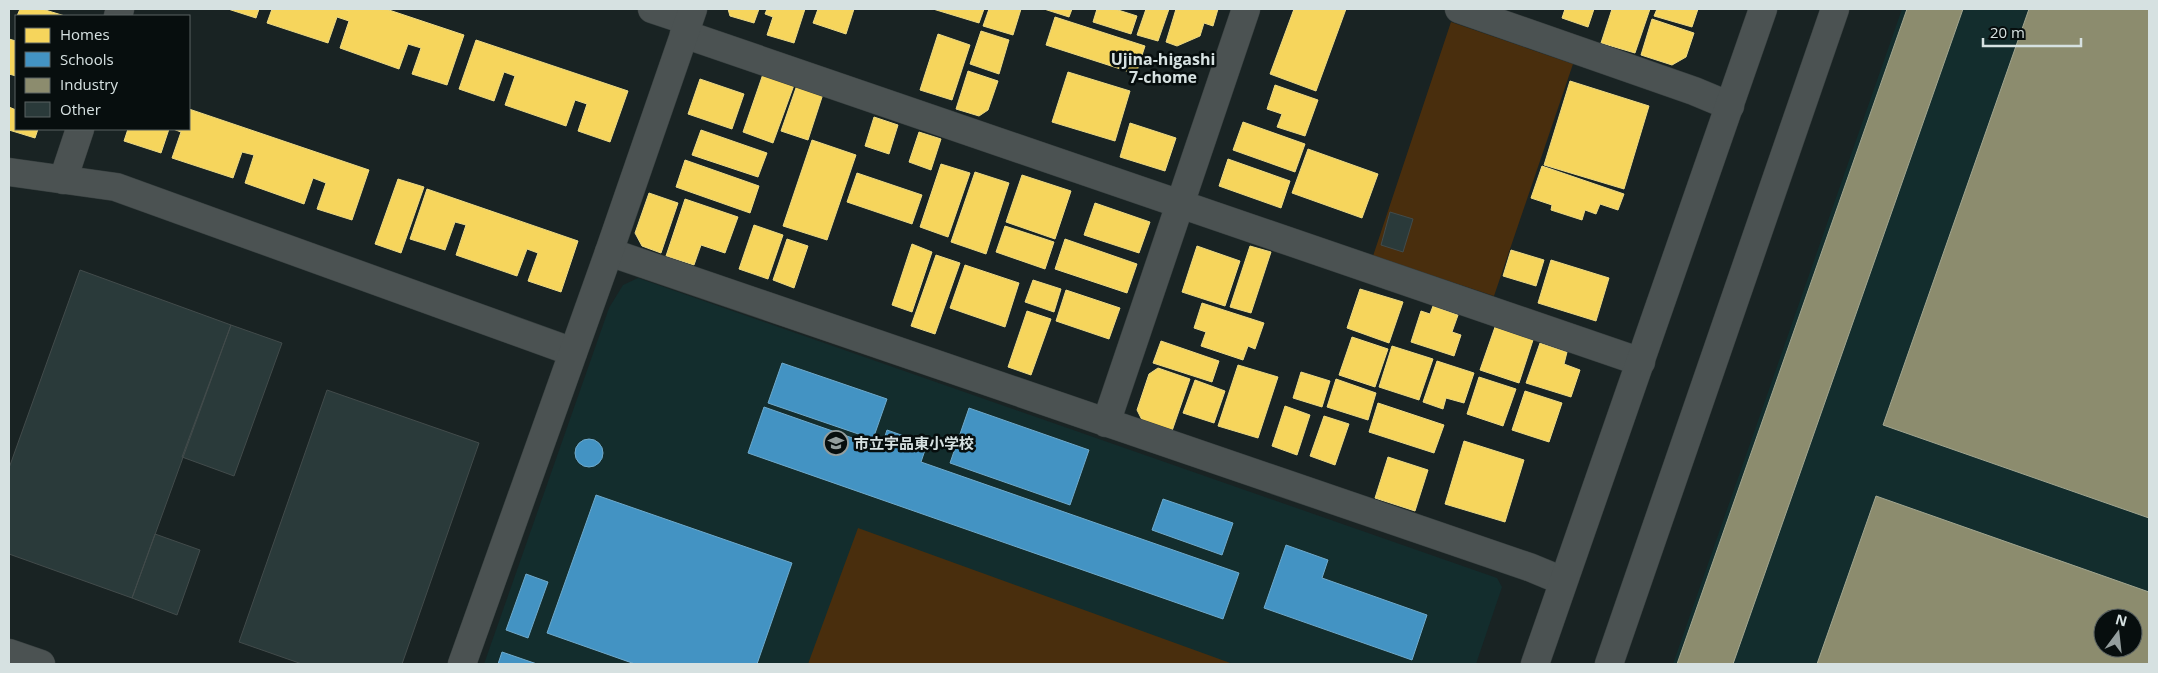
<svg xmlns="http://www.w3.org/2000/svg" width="2158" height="673" font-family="'Open Sans','Noto Sans JP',sans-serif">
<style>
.built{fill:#132d2d;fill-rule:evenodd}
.green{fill:#492e0d}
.homes{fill:#f6d55c;stroke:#ecd984}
.schools{fill:#4393c3;stroke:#6faacc}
.industry{fill:#8c8c6e;stroke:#a2a690;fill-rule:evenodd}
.building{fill:#2a3a3a;stroke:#424b4b}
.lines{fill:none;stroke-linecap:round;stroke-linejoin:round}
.street-casing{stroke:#373f3f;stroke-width:29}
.secondary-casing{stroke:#373f3f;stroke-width:29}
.street{stroke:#4b5252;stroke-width:28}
.secondary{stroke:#4b5252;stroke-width:28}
.labels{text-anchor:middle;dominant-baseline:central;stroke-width:5;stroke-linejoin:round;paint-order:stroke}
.poi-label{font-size:15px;font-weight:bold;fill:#d6e1e1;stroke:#070e0e;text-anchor:start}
.neighbourhood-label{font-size:16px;font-weight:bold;fill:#d6e1e1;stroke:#070e0e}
</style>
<rect width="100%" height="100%" fill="#192323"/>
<!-- built -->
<path class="built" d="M1902,9H2149V664H1673ZM2103,618H2133V648H2103Z
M638,278L1497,578L1502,587L1476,664H484L609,308L623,285Z"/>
<!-- green -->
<path class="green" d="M1451,22L1573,64L1494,296L1373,256Z
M858,528L1233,664H808Z"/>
<!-- homes -->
<path class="homes" d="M20,9H42L65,16H17Z
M228,9H259L256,18Z
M272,9H386L464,35L447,85L412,74L421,48L408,44L399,69L340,48L349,21L337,17L328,43L267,23Z
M728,9H759L754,23L730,16Z
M767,9H805L794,43L767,35L773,17L765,14Z
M818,9H854L846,34L813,23Z
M933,9H984L979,23Z
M989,9H1021L1013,35L983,26Z
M1044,9H1072L1069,17Z
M1097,9H1115L1137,16L1131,34L1093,22Z
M1146,9H1169L1158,41L1137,35Z
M1176,9H1218L1213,26L1204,23L1200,36L1177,46L1166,42Z
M1294,9H1346L1316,91L1270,74Z
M1565,9H1594L1588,27L1562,18Z
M1612,9H1650L1635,53L1601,43Z
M1657,9H1698L1692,27L1654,16Z
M1055,17L1145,46L1136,74L1046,45Z
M1652,19L1694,33L1686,57L1672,65L1641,55Z
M981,31L1009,40L999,74L970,64Z
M938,34L970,45L952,100L920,90Z
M9,39L16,41V76L9,74Z
M476,40L628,91L610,142L578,131L587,104L575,100L566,126L505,105L515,76L504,72L494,101L459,89Z
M968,71L998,81L988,110L979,116L956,109Z
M1068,72L1130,91L1115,141L1052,122Z
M763,74L794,85L773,143L743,132Z
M700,79L744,94L732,129L688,114Z
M1570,81L1649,106L1624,189L1544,165Z
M797,85L823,94L808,140L781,131Z
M1275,85L1318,100L1305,136L1277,127L1282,114L1267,109Z
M9,107L16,110V129H38L35,138L9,130Z
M189,109L369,170L352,220L317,209L326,183L313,178L304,204L245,183L254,155L242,152L233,178L172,158L181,132L173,129H189Z
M874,117L898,125L889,154L865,146Z
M1243,122L1305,144L1295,172L1233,150Z
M1130,123L1176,138L1165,171L1120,157Z
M128,129H169L161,153L124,141Z
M701,130L767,153L758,177L692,155Z
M919,132L941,139L931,170L909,162Z
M812,140L856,155L827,240L783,226Z
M1308,149L1378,174L1362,218L1292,193Z
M1228,159L1290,181L1281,208L1219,186Z
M685,160L759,186L750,213L676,187Z
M941,164L970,173L948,237L920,227Z
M1542,166L1624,194L1618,210L1600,204L1596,214L1585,210L1582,220L1551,210L1552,205L1531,198Z
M975,172L1009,183L986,254L951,242Z
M857,173L922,195L912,224L847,202Z
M1022,175L1071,191L1055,239L1006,222Z
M398,179L424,187L401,253L375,244Z
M427,189L578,241L561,292L528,281L538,253L527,249L517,276L456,255L466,225L455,222L445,250L410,239Z
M649,193L678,203L661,253L642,246L635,233Z
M685,199L738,217L725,253L701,245L694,265L666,256Z
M1095,203L1150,222L1139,253L1084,235Z
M754,225L783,235L768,279L739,269Z
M1005,226L1054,242L1045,269L996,252Z
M787,239L808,246L794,288L773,280Z
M1065,239L1137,264L1127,293L1055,269Z
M912,244L932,252L912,312L892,305Z
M1197,246L1240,261L1225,306L1182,292Z
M1250,246L1271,252L1251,313L1230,307Z
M1511,250L1544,260L1536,286L1503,276Z
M936,255L960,263L935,334L911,326Z
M1551,260L1609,278L1596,321L1538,303Z
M965,265L1019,283L1005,327L950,308Z
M1033,280L1061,289L1054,312L1025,302Z
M1360,289L1403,302L1389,343L1347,328Z
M1066,290L1120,308L1109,339L1056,321Z
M1202,303L1264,323L1255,349L1248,346L1243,360L1201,346L1206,332L1194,328Z
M1433,306L1458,315L1452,332L1461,335L1454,356L1411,342L1421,311L1430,314Z
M1027,311L1051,319L1031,375L1008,367Z
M1495,327L1533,340L1519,383L1480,370Z
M1352,337L1388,349L1375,387L1339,375Z
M1161,341L1219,361L1212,382L1153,363Z
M1540,343L1567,352L1564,364L1580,370L1571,397L1526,383Z
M1392,346L1433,359L1419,400L1379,387Z
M1437,361L1474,373L1464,403L1446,398L1443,409L1423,402Z
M1238,365L1278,377L1258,438L1218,426Z
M1158,368L1190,379L1172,431L1143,422L1137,410L1149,374Z
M1301,372L1330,381L1322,407L1293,398Z
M1479,377L1516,389L1503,426L1467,414Z
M1336,379L1376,393L1368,420L1327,407Z
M1195,380L1225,391L1214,423L1183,413Z
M1525,391L1562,403L1549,442L1512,430Z
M1378,403L1444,425L1434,453L1369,432Z
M1285,406L1310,415L1297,455L1272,446Z
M1324,416L1349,424L1335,465L1310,456Z
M1464,441L1524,460L1505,522L1445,504Z
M1388,457L1428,470L1415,511L1375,498Z"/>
<!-- schools -->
<path class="schools" d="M782,363L887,399L873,439L768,403Z
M764,407L881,448L887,430L927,444L921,462L1239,573L1223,619L748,453Z
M969,408L1089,450L1070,505L950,463Z
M575 453a14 14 0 1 1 28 0a14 14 0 1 1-28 0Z
M596,495L792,563L757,664H635L547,633Z
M1163,499L1233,523L1222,555L1152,530Z
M1286,545L1328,560L1322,578L1427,615L1412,660L1264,608Z
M526,574L548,582L528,638L506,630Z
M502,652L537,664H498Z"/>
<!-- industry -->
<path class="industry" d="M1907,9H1963L1733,664H1677Z
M2029,9H2149V518L1883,425Z
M1876,496L2149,592V664H1817ZM2103,618H2133V648H2103Z"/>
<!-- building -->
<path class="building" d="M1390,212L1413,219L1403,252L1381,245Z
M80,270L231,325L132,598L9,554V468Z
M231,325L282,343L234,476L182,457Z
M327,390L479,443L402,664H302L239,642Z
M155,534L200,550L177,615L132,598Z"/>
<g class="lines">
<defs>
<path id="street" d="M652,9L688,21
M1459,9L1694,91L1730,106
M118,16L120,9
M684,34L1641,362
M9,172L116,187L573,352
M63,180L80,129
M609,252L1529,567L1563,581
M1106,423L1246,9"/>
<path id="secondary" d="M9,653L41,664
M462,664L609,252L693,9
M1535,664L1763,9
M1609,664L1835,9"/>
</defs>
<!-- street casing -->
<use href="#street" class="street-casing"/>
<!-- secondary casing -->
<use href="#secondary" class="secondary-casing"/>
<!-- street -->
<use href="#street" class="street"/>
<!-- secondary -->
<use href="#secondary" class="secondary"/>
</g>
<!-- icons -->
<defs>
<symbol id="school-ring" viewBox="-11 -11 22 22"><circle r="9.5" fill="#070e0e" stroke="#949e9e" stroke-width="1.5"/><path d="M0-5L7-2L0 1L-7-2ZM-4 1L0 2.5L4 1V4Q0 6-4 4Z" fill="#949e9e"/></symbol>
</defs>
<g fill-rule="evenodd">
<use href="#school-ring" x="822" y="429" width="28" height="28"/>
</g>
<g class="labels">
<!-- poi labels -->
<g class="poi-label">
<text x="854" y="443">市立宇品東小学校</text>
</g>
<!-- neighbourhood labels -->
<g class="neighbourhood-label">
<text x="1163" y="59">Ujina-higashi<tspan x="1163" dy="18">7-chome</tspan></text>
</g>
</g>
<!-- border -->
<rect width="2158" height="673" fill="none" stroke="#d6e1e1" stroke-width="20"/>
<!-- legend -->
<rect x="15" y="15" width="175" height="115" fill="#070e0e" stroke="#5a6262"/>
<rect x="25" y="28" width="25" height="15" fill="#f6d55c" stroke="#5a6262"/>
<text x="60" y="40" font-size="15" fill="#d6e1e1">Homes</text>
<rect x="25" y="52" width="25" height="15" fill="#4393c3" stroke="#5a6262"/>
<text x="60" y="65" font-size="15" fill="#d6e1e1">Schools</text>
<rect x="25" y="78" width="25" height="15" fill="#8c8c6e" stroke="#5a6262"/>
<text x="60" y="90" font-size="15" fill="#d6e1e1">Industry</text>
<rect x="25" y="102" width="25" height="15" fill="#2a3a3a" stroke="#5a6262"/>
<text x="60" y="115" font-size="15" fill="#d6e1e1">Other</text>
<!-- north arrow -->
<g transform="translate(2118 633) rotate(15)"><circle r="24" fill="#070e0e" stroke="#5a6262"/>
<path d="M0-4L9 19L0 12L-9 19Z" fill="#949e9e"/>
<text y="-8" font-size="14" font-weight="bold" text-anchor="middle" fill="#d6e1e1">N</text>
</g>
<!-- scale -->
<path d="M1983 38v8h98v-8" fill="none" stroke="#d6e1e1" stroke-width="2.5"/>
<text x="1990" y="38" font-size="15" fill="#d6e1e1" stroke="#070e0e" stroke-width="4" paint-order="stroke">20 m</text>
</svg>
